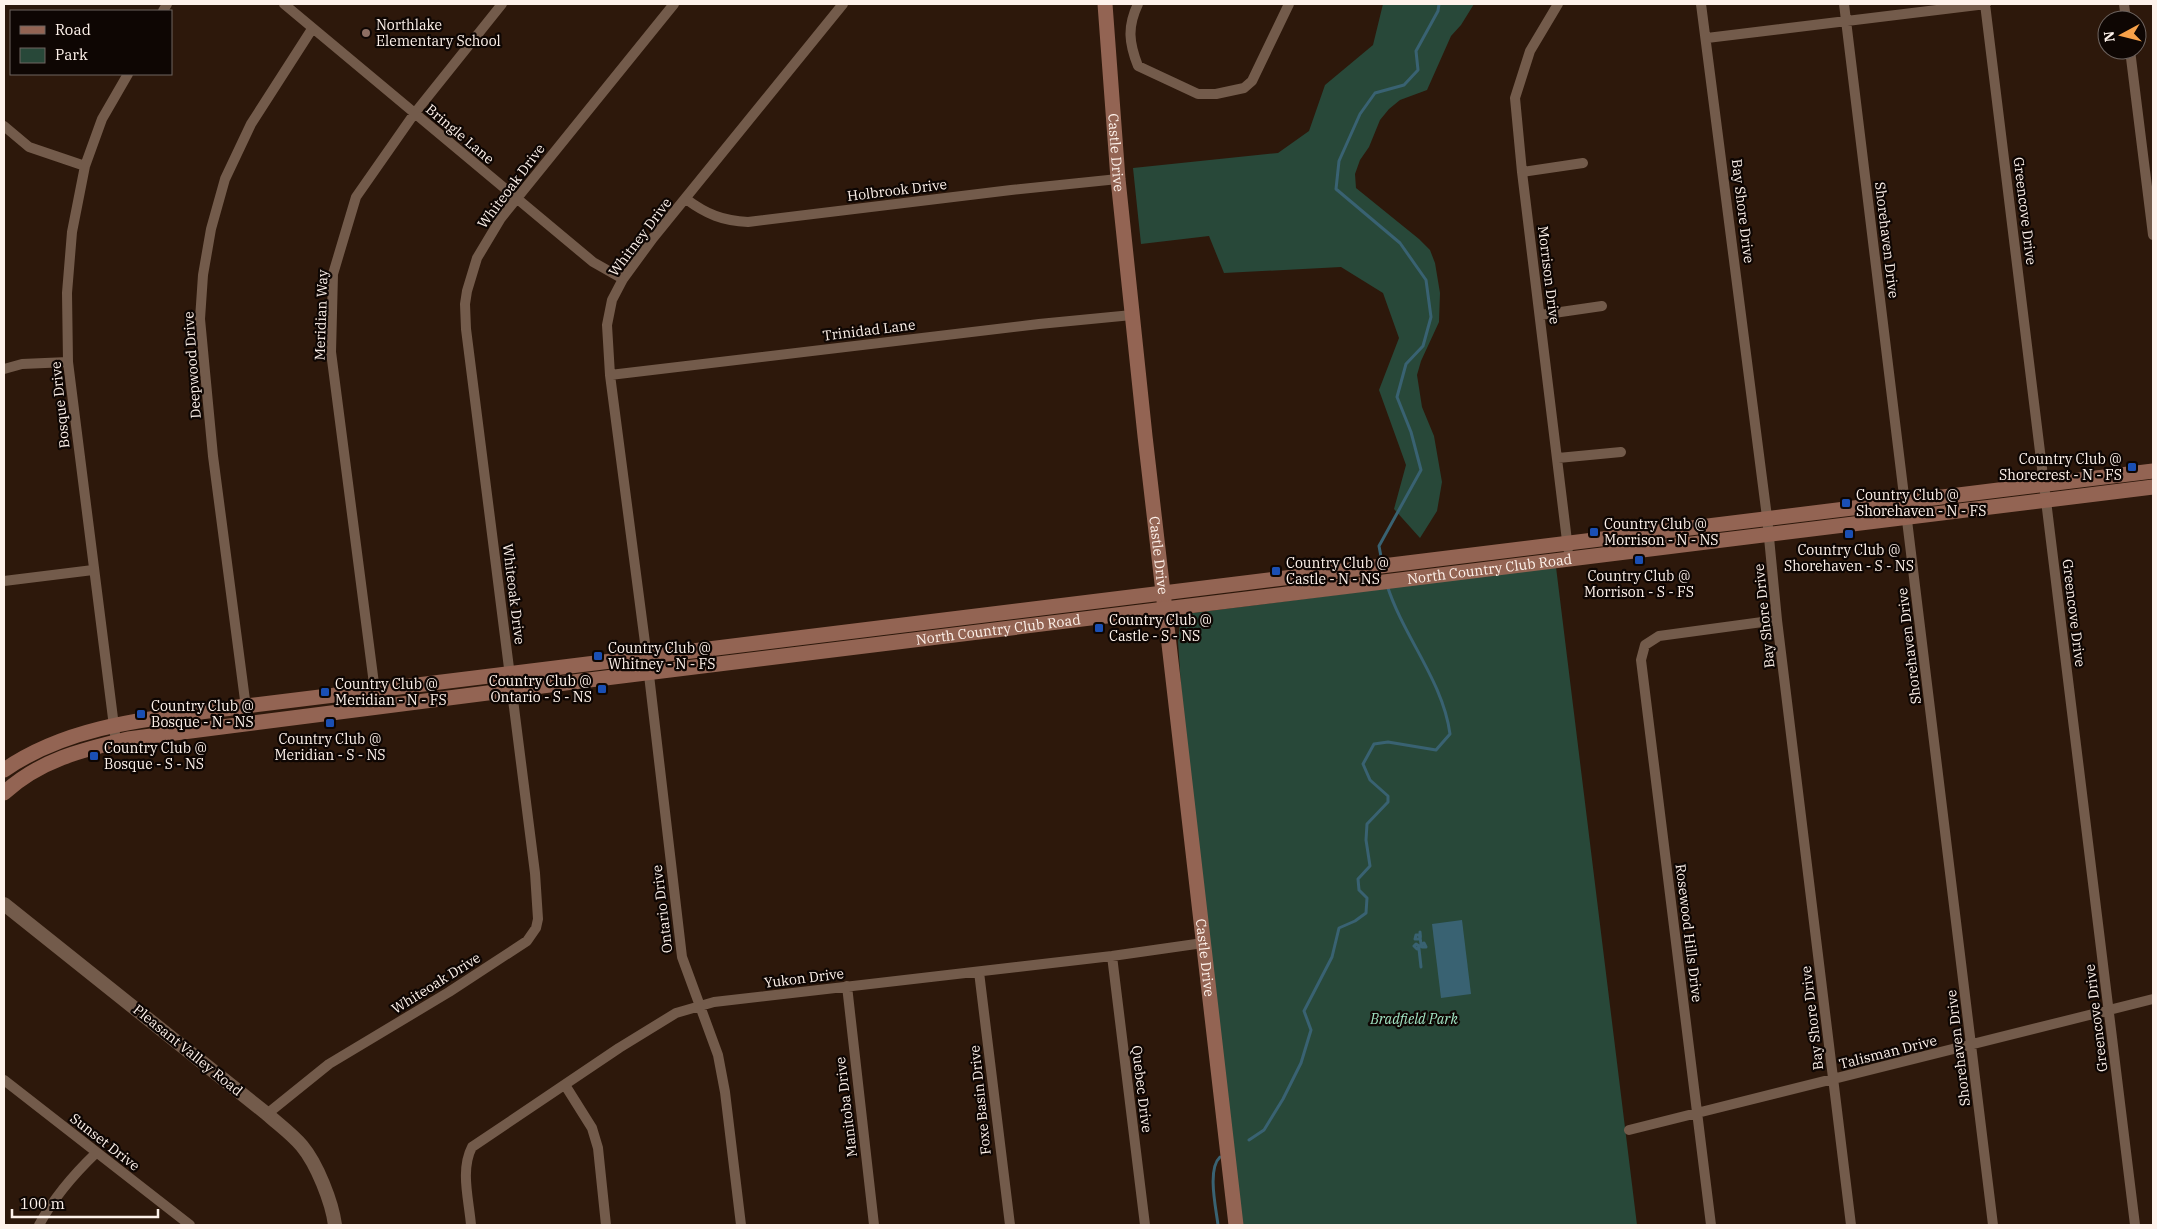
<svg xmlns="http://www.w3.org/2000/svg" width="2157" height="1229" font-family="'IBM Plex Serif',serif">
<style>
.green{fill:#284839}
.water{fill:#396272}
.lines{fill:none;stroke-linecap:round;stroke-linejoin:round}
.stream{stroke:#396272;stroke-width:3}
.minor{stroke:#735b4b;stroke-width:10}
.tertiary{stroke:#735b4b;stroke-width:14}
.secondary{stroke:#936453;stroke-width:15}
.education-dot{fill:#8d6e63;stroke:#0e0603;stroke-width:2}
.transit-dot{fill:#1a4fb4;stroke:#0e0603;stroke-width:2}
.labels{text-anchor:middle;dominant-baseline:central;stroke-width:4.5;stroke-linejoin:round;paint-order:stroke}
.poi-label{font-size:14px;fill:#fef2eb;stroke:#0e0603;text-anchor:start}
.street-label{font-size:14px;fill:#fef2eb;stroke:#0e0603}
.park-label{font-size:14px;font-style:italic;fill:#a2e5c4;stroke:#0e0603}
</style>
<rect width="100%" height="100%" fill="#2d180b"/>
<!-- green -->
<path class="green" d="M1383,4H1474L1461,25L1451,36L1427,90L1400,100L1389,109L1380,120L1369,147L1360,160L1355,174L1356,188L1419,239L1430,250L1435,263L1440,293L1439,322L1421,361L1417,375L1422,407L1434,436L1442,482L1437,511L1420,538L1394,509L1406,465L1379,390L1399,338L1383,293L1341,267L1224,273L1209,236L1141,244L1133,168L1278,153L1309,131L1325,85L1373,45Z
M1556,567L1637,1225H1241L1184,731L1178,642L1180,622L1185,614Z"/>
<!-- water -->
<path class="water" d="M1462,920L1471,994L1441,998L1432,924Z"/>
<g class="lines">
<!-- stream -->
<path class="stream" d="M1382,562L1379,546L1421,470L1411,432L1397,397L1406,364L1423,346L1431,317L1426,280L1400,243L1336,189L1339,161L1360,114L1375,93L1404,85L1418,70L1416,51L1438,11L1439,4
M1420,932C1420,934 1421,937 1420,939H1415L1416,935H1419C1421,938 1420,943 1422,947H1426L1424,943C1421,944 1420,947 1417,949L1414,946L1416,944L1419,946V949L1421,967
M1249,1140L1264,1130L1283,1099L1301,1063L1311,1030L1304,1011L1332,957L1339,928L1355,921L1366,913L1367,898L1359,890L1358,879L1370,866L1366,840L1367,824L1388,802V796L1370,780L1363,764L1374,744L1388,742L1436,750L1450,734C1443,681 1403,636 1387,585
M1218,1225C1216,1208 1207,1169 1220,1157"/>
<!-- minor -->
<path class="minor" d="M284,4L593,262L623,279
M1138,4C1127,27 1129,43 1138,66L1198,94H1216L1244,88L1252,81L1289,4
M1558,4L1530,51L1515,98L1522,172L1568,549
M1701,4L1767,517L1777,620L1851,1225
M1844,4L1993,1225
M1985,4L2135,1225
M2124,4L2126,20
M163,11L167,4
M1707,38L1986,4
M2130,50L2153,235
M4,126L29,147L85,166
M1522,172L1583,163
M686,199C706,214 723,221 748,222L1011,190L1118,179
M1540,315L1602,306
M4,369L22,364L68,362
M610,375L1039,324L1132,315
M1558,458L1621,452
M4,581L93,570
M377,707L331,352L333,274L356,197L414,114L502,4
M248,723L213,456L200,319L203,275L211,229L225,179L251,124L312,29
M116,742L68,362L67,293L72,232L85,166L102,119L128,74
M1112,956L1145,1225
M979,972L1010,1225
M847,986L874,1225
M4,1080L190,1225
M565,1085L592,1128L598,1148L606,1225
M267,1114L329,1064L449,992L527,941L536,928L538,919L535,873L466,329L465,304L467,291L477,258L501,218L674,4
M1629,1130L2153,999
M39,1225C54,1197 73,1175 96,1153
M471,1225C469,1200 460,1170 472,1147L619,1048L676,1013L714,1002L1112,956L1203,943
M741,1225L725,1092L718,1055L682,957L647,658L610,375L607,325L612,300L623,279L653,238L843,4
M1711,1225L1641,660L1645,645L1659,636L1777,620"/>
<!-- tertiary -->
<path class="tertiary" d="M4,904L267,1114C278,1124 292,1134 302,1146C317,1164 332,1202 335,1225"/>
<!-- secondary -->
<g class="secondary">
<path id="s1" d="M1105,4L1118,179L1145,436L1236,1225"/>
<path d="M4,770C75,721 163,718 246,706L2153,471"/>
<path id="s2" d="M4,793C40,760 82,750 128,739L581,681L2153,487"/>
</g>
</g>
<!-- markers -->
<circle class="education-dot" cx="366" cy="33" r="5"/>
<g class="transit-dot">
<rect x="2127" y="462" width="10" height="10" rx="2.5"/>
<rect x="1841" y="498" width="10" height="10" rx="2.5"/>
<rect x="1589" y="527" width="10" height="10" rx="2.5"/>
<rect x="1844" y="529" width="10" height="10" rx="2.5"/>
<rect x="1634" y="555" width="10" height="10" rx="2.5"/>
<rect x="1271" y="566" width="10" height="10" rx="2.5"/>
<rect x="1094" y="623" width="10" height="10" rx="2.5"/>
<rect x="593" y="651" width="10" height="10" rx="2.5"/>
<rect x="597" y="684" width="10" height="10" rx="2.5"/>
<rect x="320" y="687" width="10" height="10" rx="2.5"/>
<rect x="136" y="709" width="10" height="10" rx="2.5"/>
<rect x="325" y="718" width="10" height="10" rx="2.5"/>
<rect x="89" y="751" width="10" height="10" rx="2.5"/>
</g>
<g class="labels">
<!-- poi labels -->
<g class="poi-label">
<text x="376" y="25">Northlake<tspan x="376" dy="16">Elementary School</tspan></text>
<text x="2122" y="459" text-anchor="end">Country Club @<tspan x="2122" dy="16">Shorecrest - N - FS</tspan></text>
<text x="1856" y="495">Country Club @<tspan x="1856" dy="16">Shorehaven - N - FS</tspan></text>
<text x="1604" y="524">Country Club @<tspan x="1604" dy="16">Morrison - N - NS</tspan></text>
<text x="1849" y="550" text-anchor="middle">Country Club @<tspan x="1849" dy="16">Shorehaven - S - NS</tspan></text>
<text x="1286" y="563">Country Club @<tspan x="1286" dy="16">Castle - N - NS</tspan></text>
<text x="1639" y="576" text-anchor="middle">Country Club @<tspan x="1639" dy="16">Morrison - S - FS</tspan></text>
<text x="1109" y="620">Country Club @<tspan x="1109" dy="16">Castle - S - NS</tspan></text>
<text x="608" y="648">Country Club @<tspan x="608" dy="16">Whitney - N - FS</tspan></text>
<text x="592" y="681" text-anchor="end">Country Club @<tspan x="592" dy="16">Ontario - S - NS</tspan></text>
<text x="335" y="684">Country Club @<tspan x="335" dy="16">Meridian - N - FS</tspan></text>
<text x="151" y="706">Country Club @<tspan x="151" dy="16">Bosque - N - NS</tspan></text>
<text x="330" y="739" text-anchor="middle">Country Club @<tspan x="330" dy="16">Meridian - S - NS</tspan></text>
<text x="104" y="748">Country Club @<tspan x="104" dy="16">Bosque - S - NS</tspan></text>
</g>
<!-- street labels -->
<g class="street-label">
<text transform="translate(460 134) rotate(40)">Bringle Lane</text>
<text stroke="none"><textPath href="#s1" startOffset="149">Castle Drive</textPath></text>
<text transform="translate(511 186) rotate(-53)">Whiteoak Drive</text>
<text transform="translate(897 190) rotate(-7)">Holbrook Drive</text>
<text transform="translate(1743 211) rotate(83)">Bay Shore Drive</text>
<text transform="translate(2025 211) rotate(83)">Greencove Drive</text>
<text transform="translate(640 237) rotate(-53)">Whitney Drive</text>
<text transform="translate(1887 240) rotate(83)">Shorehaven Drive</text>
<text transform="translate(1549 275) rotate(83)">Morrison Drive</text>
<text transform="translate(321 315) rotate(-88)">Meridian Way</text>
<text transform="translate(869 330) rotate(-7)">Trinidad Lane</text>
<text transform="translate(192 365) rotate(-94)">Deepwood Drive</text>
<text transform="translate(60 405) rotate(-96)">Bosque Drive</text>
<text stroke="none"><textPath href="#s1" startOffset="554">Castle Drive</textPath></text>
<text stroke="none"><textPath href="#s2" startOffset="1509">North Country Club Road</textPath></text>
<text transform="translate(514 594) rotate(83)">Whiteoak Drive</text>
<text transform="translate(2074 613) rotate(83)">Greencove Drive</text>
<text transform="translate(1764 616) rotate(-96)">Bay Shore Drive</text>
<text stroke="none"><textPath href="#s2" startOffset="1014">North Country Club Road</textPath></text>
<text transform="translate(1909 646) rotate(-97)">Shorehaven Drive</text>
<text transform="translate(662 909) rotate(-97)">Ontario Drive</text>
<text transform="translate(1689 933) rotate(83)">Rosewood Hills Drive</text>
<text stroke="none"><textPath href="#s1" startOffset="959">Castle Drive</textPath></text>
<text transform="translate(804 978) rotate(-7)">Yukon Drive</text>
<text transform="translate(436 983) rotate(-32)">Whiteoak Drive</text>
<text transform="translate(1812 1018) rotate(-97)">Bay Shore Drive</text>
<text transform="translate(2096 1018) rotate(-97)">Greencove Drive</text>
<text transform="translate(1958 1048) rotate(-97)">Shorehaven Drive</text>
<text transform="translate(188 1050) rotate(39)">Pleasant Valley Road</text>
<text transform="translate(1888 1052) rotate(-14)">Talisman Drive</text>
<text transform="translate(1142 1089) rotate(83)">Quebec Drive</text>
<text transform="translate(980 1100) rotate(-96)">Foxe Basin Drive</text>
<text transform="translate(846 1107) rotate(-97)">Manitoba Drive</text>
<text transform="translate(105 1142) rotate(38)">Sunset Drive</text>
</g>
<!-- park labels -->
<g class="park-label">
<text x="1414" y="1019">Bradfield Park</text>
</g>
</g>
<!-- border -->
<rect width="2157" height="1229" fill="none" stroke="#fef2eb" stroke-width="10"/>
<!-- legend -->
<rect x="10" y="10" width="162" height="65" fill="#0e0603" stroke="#6e6460"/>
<rect x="20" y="26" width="25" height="8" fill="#936453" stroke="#6e6460"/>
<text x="55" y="35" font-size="15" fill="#fef2eb">Road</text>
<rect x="20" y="48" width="25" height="15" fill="#284839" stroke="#6e6460"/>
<text x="55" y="60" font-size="15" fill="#fef2eb">Park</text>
<!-- north arrow -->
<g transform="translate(2122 35) rotate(263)"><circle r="24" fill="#0e0603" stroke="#6e6460"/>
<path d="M0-4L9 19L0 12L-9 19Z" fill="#f7a149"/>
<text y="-8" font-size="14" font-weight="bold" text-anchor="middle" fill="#fef2eb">N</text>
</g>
<!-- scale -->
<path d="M12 1209v8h146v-8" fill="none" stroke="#fef2eb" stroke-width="2.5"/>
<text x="20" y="1209" font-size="15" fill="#fef2eb" stroke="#0e0603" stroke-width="4" paint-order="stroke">100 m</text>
</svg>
